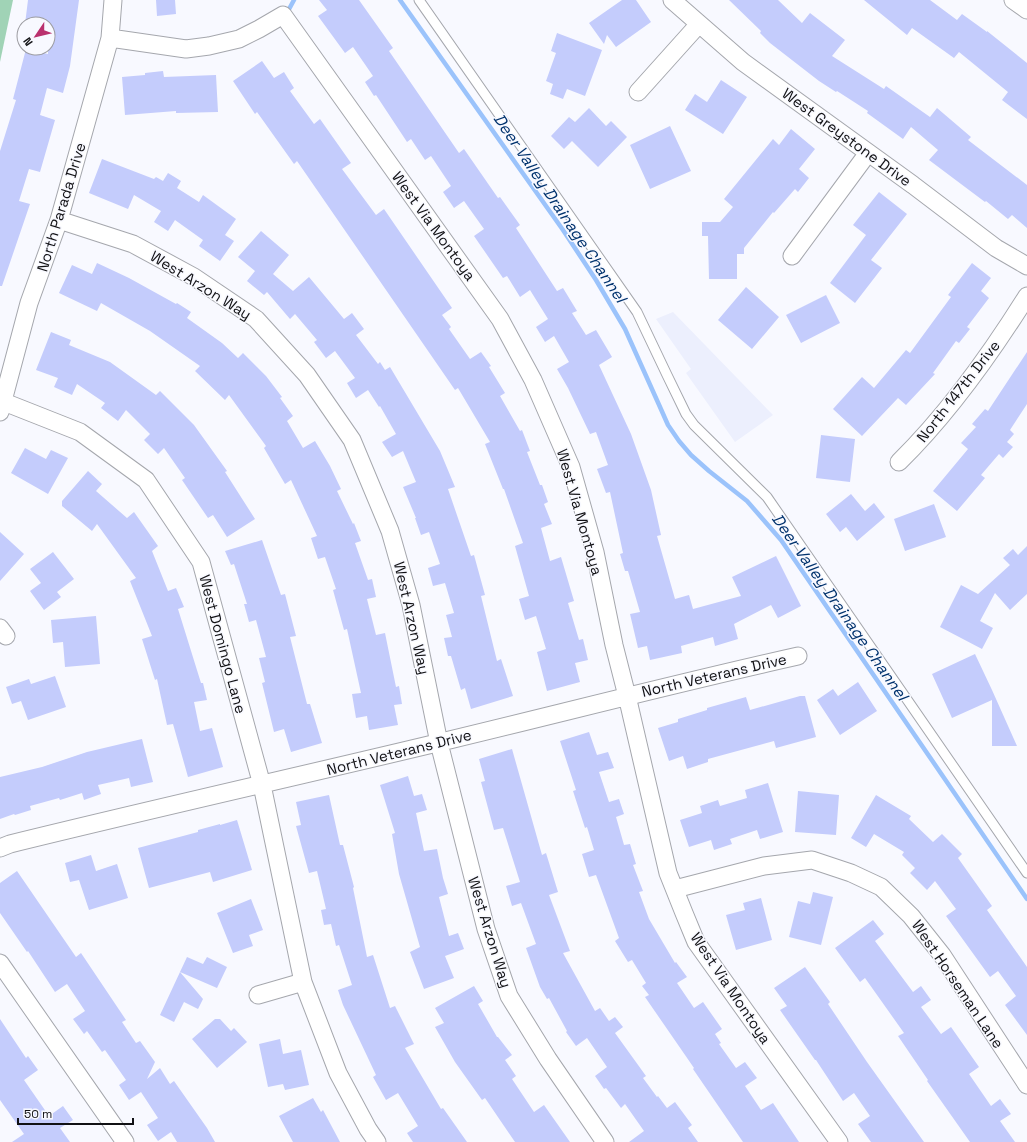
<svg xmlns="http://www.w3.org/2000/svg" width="1027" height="1142" font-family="'Space Grotesk',sans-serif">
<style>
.built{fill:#eceffd}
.green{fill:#a0d3b6}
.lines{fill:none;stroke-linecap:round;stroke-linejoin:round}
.stream{stroke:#9bc3fb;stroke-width:4.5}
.building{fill:#c4ccfc}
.service-casing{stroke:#a5a7ad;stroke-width:11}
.minor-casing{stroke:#a5a7ad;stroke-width:19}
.service{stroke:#fff;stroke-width:9}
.minor{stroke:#fff;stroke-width:17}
.labels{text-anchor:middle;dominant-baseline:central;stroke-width:3;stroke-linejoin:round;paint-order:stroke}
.street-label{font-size:15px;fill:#111114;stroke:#f8f9ff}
.water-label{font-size:16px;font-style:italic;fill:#00326d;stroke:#f8f9ff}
</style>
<rect width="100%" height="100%" fill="#f8f9ff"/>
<!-- built -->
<path class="built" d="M673,312L773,415L735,442L686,373L691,369L656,319Z"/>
<!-- green -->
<path class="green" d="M0,0H13L0,62Z"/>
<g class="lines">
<!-- stream -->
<path class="stream" d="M400,0L563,230L596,280L625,329L660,407L668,425L679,441L691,455L709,471L747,501L781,540L1027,899
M288,11L294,0"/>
</g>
<!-- building -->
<path class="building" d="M28,0H79L70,66L63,93L47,88L40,115L55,120L40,172L29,169L19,201L30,204L2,286H0V151L16,100L13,99L26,49L48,54V24H25Z
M156,0H175L176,14L157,16Z
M319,0H359L393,48L389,51L459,153L464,149L498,198L500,197L520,225L516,228L557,291L563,288L577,311L572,313L586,335L596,330L612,357L599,365L631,434L651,490L661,535L657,536L675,599L689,595L693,609L741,596L732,577L776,556L801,606L778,618L771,605L734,624L738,639L715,646L713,637L681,646L682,653L650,660L647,646L638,648L630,614L640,612L628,571H625L620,554L623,553L610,492L606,493L597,469L608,465L596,432L590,434L568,388L557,369L569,362L554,336L545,342L536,327L548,319L530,290L520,297L507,276L503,278L474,236L484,229L464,201L454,208L443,192L451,186L431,156L425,160L411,139L407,142L376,95L374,96L365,82L373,76L353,47L345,53L318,16L327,10Z
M622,0H636L651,22L616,47L607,35L604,44L589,23Z
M729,0H778L802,23L810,13L845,40L832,56L884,89L886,86L930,117L937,108L971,137L968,140L1027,185V228L1012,215L1008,219L986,201L985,202L929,160L938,150L911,127L903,139L867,113L868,111L837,91L836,92L819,81L770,43L760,33L761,31Z
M864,0H930L957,20L962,14L987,32V31L1027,63V119L1002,100L1008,92L959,52L954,58L912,28L907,35Z
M557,33L602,50L585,96L567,89L563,99L550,94L553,84L546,81L556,53L551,51Z
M262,61L274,78L284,72L294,88L290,91L314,124L320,119L351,163L342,169L376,215L384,209L452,308L442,315L451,327L449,329L470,359L481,352L491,366L489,367L505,393L500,396L520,431L522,430L530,451L527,452L540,485H542L548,502L544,504L552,524L541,528L550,561L561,557L574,601L568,603L579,640L583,639L588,660L575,663L580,682L547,691L537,652L546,649L536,616L525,620L519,599L529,596L515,546L523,543L504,489H503L485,444L490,442L458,388L455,390L297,161L294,164L257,112L255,114L233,81Z
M163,71L164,77L216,75L218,112L176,113V111L125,115L122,77L145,75V73Z
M721,80L747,97L723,134L685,110L695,94L707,102Z
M589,108L606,126L611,121L627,137L598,167L572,141L564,149L551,136L569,117L575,122Z
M670,126L691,171L650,189L630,145Z
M791,129L815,149L799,169L809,178L798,192L795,189L774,213L773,212L744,248V254H737V279H709L708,236H702V222H720L733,207L724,199L773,139L779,145Z
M102,159L154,179L156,177L163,181L168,173L181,181L177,188L199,202L203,195L236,219L225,235L234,241L220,261L199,246L203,240L175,220L168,231L154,222L161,211L134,195L128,209L89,193Z
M879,192L907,214L871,260L882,268L855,303L830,283L866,235L853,225Z
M261,231L289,255L273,274L293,291L309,277L344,319L352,313L364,329L356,335L378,364L380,362L385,370L390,367L440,451L455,487L448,489L471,556L474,555L485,595L481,596L497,661L501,659L513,696L471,709L465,688L461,690L451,656H448L444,638L452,637L446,615L454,613L445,583L433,586L428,568L440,564L429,532L421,535L415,518H416L403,487L416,482L403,451L392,457L382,442L396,434L380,406L379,407L368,390L356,398L347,383L355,378L335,351L326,358L314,342L317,340L295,314L290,319L267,292L264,295L247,281L255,271L238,257Z
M97,263L129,278L176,304L177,303L191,312L187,318L222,343L238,358L243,353L266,376L282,397L280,398L293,416L287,421L303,448L315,441L330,466L341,489L337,491L353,524L354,523L361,541L355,543L368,580L372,579L376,597L367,599L376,635L385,633L396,687L399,686L402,704L394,705L398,725L369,730L367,716L356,718L352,694L361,693L347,629L344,630L333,590L336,589L325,557L318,559L311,538L317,536L291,480L285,484L264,448L266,446L229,395L225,400L195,371L200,366L150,331L101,303L97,311L59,293L72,265L92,274Z
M972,263L991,278L981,291L989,298L967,327L970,329L959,343L956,341L933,373L935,374L906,405L898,398L862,436L833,409L862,377L874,388L906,350L910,353L951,297L948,295Z
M746,287L779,317L752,349L718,320Z
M826,295L840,323L801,343L786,315Z
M51,332L71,340L69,345L110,362L156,395L160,391L194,425L227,471L225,472L255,519L227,537L213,515L208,518L182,480L185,478L164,448L158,454L144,440L150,434L126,410L118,421L101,408L105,403L77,384L72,395L54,387L58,378L36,370Z
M1027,352V404L1010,430L1014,434L1007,442L1013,447L1003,458L999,454L981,475L985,478L957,511L933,491L968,449L961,443L976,427L972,424L985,409L988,411Z
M821,435L855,439L850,482L816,478Z
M25,448L46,459L51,450L68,458L48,494L11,473Z
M88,471L102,484L96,491L127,518L134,512L158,546L152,551L168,591L176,588L184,607L178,609L201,683H203L207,700L194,702L200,731L212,728L223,767L188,777L173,724L167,725L157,679L155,680L142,639L152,636L130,581L136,578L97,524L92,531L62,506V501Z
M851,494L865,511L874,503L885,517L857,541L846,527L840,532L826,514Z
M934,504L946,537L905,551L894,519Z
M0,532L24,554L0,581Z
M262,540L281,595L285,594L296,636L290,637L307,704H310L322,743L291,752L284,729L274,732L262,683L265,682L259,658L266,657L256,620L249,622L244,604H247L234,564L231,565L225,551Z
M1027,546V594L1010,610L995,593L980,621L993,628L982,649L940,627L961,585L978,594L1010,565L1003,558L1013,549L1018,555Z
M53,552L74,579L57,592L61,597L44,610L30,591L41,583L30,569Z
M96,616L100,664L65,667L63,642L53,643L51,620Z
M975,654L992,690L1017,746H992V700L952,718L932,674Z
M55,676L66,707L28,720L21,701L12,704L6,687L29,679L31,684Z
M858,682L877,711L840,735L817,700L833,689L838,696Z
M800,696H805L816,737L776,748L774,741L708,759V762L687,769L683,756L669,761L658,728L678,722V719L707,710V708L746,697L750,710Z
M589,732L597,755L608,752L614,768L599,772L609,802L619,799L624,814L616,817L624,845L630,844L636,864L633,865L643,891L639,892L649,919L675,963L676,962L687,977L677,983L694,1008L703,1002L722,1029L715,1034L721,1043L719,1044L736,1068L745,1062L757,1078L745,1086L761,1110L773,1103L799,1142H743L693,1069L694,1068L645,997L649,995L642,986L646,983L632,960L628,962L615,941L619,938L596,875L589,877L582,854L594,850L587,827L585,828L573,791L576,790L560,741Z
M142,739L153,782L131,787L129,778L98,785L101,794L84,800L82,793L60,800L59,798L30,806L31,810L15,815L14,814L0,819V777L42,767L87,752Z
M512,749L542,855L546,853L558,892L549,895L570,951L563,953L595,1011L600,1008L609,1021L615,1017L623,1027L615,1033L646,1076L643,1078L657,1097L658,1096L667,1108L675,1102L692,1125L688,1128L698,1142H629L644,1131L625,1104L621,1108L606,1088L604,1089L595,1076L607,1067L587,1038L576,1046L566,1032L567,1031L549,998L547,999L540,987L526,948L536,944L521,903L512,906L506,886L520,882L503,828L494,830L481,782L485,781L479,759Z
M408,776L414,796L422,794L427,810L416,813L424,851L437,849L443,878L448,894L439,897L449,936L458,933L464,949L445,956L454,978L424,989L410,952L420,947L399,874L392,834L395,833L380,785Z
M768,783L783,832L760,839L757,830L730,839L732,844L714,850L711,840L689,847L680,820L702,813L700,806L718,800L720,806L747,798L745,790Z
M798,791L839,795L836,835L795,832Z
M329,795L340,845H343L354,887L353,888L367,957L373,955L390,1008L395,1006L414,1044L405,1048L441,1109L443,1108L467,1142H413L407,1133L418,1126L398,1093L386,1100L373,1077L376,1075L343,1005L338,990L352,985L339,945L336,946L331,924L324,925L321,910L326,909L317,871L309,873L296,826L301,825L296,802Z
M876,795L911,816L909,819L933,842L942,834L962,854L958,858L992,906L987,910L1027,967V1035L1005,1005L1016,996L998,971L990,977L946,916L956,909L935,881L927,890L910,873L915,868L902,855L904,852L874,834L866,847L851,838Z
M237,820L252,870L213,882L210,872L149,888L138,848L198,832V830L220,824V825Z
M91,855L96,871L117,864L128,898L89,910L79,880L70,882L65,863Z
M17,871L76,957L81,953L126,1020L122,1022L136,1043L140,1041L155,1062L147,1079L160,1068L170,1084L174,1081L207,1128L215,1142H177L171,1132L158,1141L147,1125L158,1118L141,1092L129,1100L119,1085L126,1080L105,1050L102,1052L87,1031L84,1034L73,1019L85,1011L67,984L55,992L28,951L27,952L0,913V883Z
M813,892L833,897L821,945L789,937L798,901L810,904Z
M761,898L772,940L736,950L726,915L745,910L743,903Z
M251,899L263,930L249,935L253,946L233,953L217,913Z
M873,920L884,934L875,941L913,992L921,986L931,1000L921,1007L941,1034L951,1027L979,1067L969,1074L991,1106L1000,1099L1011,1114L1000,1121L1015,1142H970L927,1081L928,1080L898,1036L904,1033L865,978L860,982L835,948Z
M187,957L203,964L207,957L227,967L217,988L180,972Z
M805,967L830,1002L828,1004L867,1062L924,1142H871L858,1124L870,1116L854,1093L843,1101L816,1060H815L780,1010L787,1006L774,988Z
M180,972L203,999L198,1009L184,1002L174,1022L160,1015Z
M474,986L483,1001L478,1004L497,1037H498L512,1055L505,1060L516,1076L512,1079L534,1112L544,1105L570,1142H515L485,1098L482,1100L455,1062L435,1027L444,1023L435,1008Z
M0,1019L26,1058L28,1056L38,1070L24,1080L49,1116L63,1106L73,1120L60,1128L70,1142H12L24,1134L0,1100Z
M215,1019H220L231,1031L234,1028L247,1042L217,1068L192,1039Z
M280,1039L283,1054L301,1050L309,1085L285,1090L283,1084L268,1087L259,1044Z
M313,1098L321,1112L323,1110L340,1142H293L279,1116Z"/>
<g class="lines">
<defs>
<path id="service" d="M419,0L637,312L667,375L686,414L694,425L767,497L1027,873"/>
<path id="minor" d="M672,0L743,62L913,185L996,248L1027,266
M1013,0L1027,10
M110,38L186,49L209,46L239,39L259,29L283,15L500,319L533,380L571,467L595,552L614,645L627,696L668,873L684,913L696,942L839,1142
M638,92L699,24
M59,220L133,244L194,277L256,319L307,375L352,440L390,531L411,605L439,743L486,929L509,996L548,1059L605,1142
M792,256L868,153
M4,402L80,432L146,480L201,562L262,785L303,982L338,1073L368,1129L377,1142
M0,412L29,303L59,220L110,38L113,0
M899,462C949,413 990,355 1027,296
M0,628L6,636
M0,848L10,844C152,809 295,777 437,743C558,714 677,683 798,656
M675,889L764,866L812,860L851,873L881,887L911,916L942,955L1027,1085
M0,963L125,1142
M258,995L303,982"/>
</defs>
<!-- service casing -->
<use href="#service" class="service-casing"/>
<!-- minor casing -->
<use href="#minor" class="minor-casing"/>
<!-- service -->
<use href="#service" class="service"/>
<!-- minor -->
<use href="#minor" class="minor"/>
</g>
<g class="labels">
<!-- street labels -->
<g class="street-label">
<text transform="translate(847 137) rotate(36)">West Greystone Drive</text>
<text transform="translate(61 207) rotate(-73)">North Parada Drive</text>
<text transform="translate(434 226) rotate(54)">West Via Montoya</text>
<text transform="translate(201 285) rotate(32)">West Arzon Way</text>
<text transform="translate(958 391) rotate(-52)">North 147th Drive</text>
<text transform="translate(580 512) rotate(74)">West Via Montoya</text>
<text transform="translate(412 618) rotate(77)">West Arzon Way</text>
<text transform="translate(223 644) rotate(75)">West Domingo Lane</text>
<text transform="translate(714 675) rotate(-13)">North Veterans Drive</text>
<text transform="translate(399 752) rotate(-14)">North Veterans Drive</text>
<text transform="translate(490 932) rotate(73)">West Arzon Way</text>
<text transform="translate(958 984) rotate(56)">West Horseman Lane</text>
<text transform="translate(731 988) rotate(56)">West Via Montoya</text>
</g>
<!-- water labels -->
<g class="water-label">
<text transform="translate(560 208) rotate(56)">Deer Valley Drainage Channel</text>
<text transform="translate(840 607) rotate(55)">Deer Valley Drainage Channel</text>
</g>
</g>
<!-- north arrow -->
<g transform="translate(36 36) rotate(235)"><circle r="19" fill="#f8f9ff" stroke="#9c9ca1"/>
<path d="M0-3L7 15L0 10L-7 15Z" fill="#ba316e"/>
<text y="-6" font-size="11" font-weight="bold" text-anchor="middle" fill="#111114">N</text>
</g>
<!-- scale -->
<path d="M18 1118v6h115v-6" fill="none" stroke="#111114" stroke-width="2"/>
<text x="24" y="1118" font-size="12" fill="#111114" stroke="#f8f9ff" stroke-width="3" paint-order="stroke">50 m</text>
</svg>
